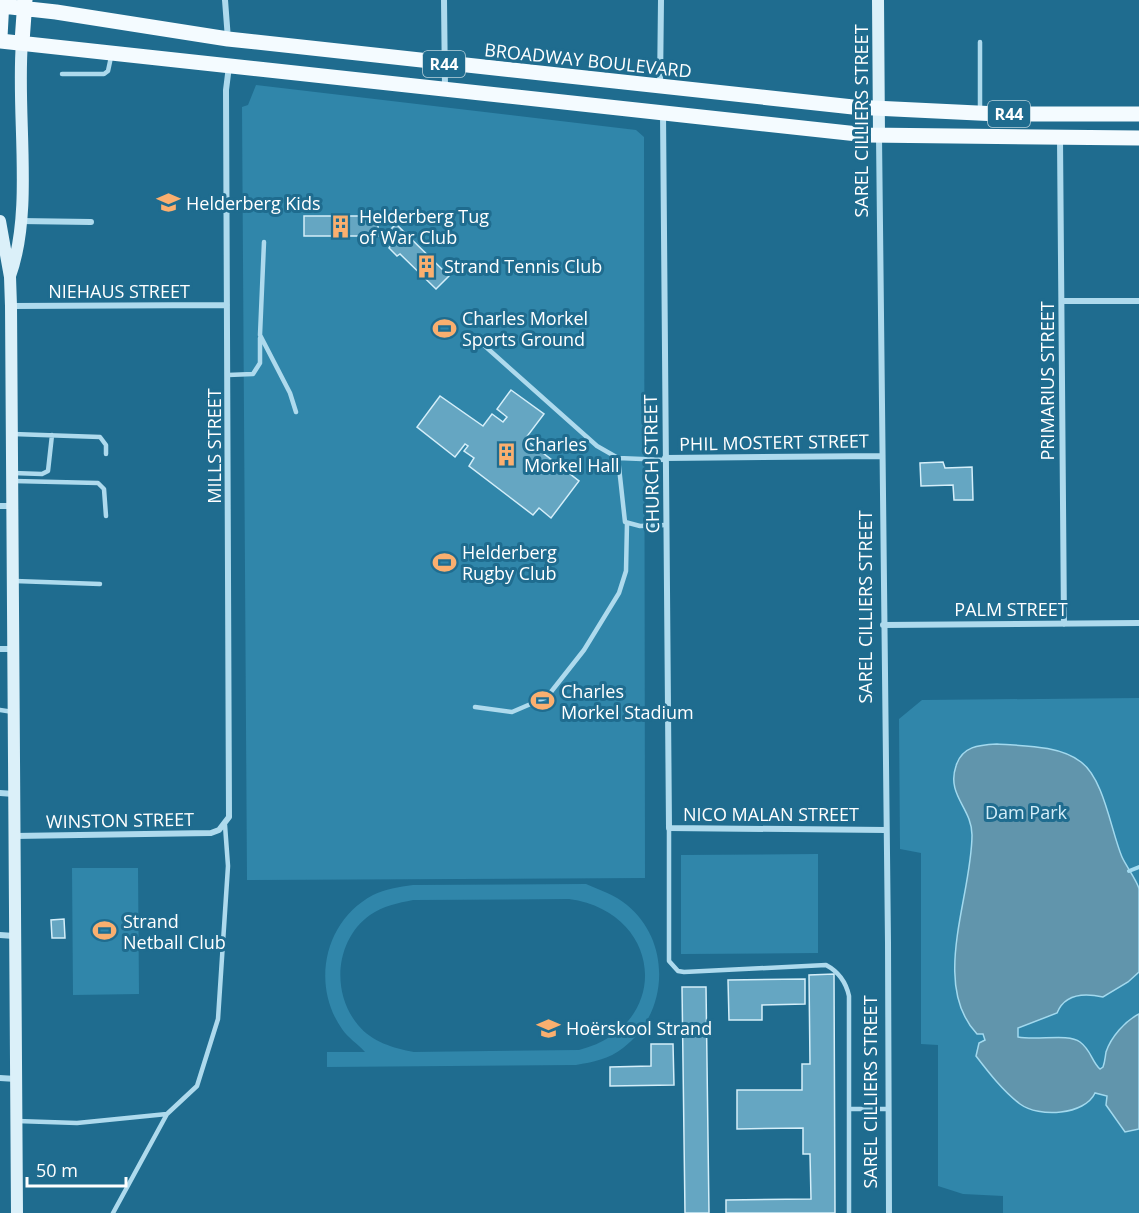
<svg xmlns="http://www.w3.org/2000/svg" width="1139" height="1213" font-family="'Open Sans',sans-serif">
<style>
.green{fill:#3086aa;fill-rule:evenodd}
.water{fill:#6195ac;stroke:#a2d9ee;stroke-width:1.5}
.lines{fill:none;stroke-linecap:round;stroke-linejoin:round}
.stream{stroke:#a2d9ee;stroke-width:4}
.building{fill:#65a6c2;stroke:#d4eef9;stroke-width:1.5}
.lane{stroke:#aedaed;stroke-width:4.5}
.street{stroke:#aedaed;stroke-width:6}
.secondary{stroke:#dbf0f9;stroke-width:12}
.primary{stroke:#f4fbff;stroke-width:15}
.labels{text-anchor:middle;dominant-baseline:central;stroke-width:6;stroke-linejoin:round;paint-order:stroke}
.shield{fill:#1f6c8f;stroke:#bcd3dd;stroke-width:1.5}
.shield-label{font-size:16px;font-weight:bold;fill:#fff}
.street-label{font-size:18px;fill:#fff;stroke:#1f6c8f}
.poi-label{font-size:18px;fill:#fff;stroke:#1f6c8f;text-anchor:start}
.park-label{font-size:18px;fill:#d4eef9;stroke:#1f6c8f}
</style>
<rect width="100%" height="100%" fill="#1f6c8f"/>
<!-- green -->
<path class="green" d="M256,85L636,130L644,137L645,878L247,880L242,107L248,105Z
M1139,698V1213H1003V1196L963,1194L938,1186V1045L921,1044V853L900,849L899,719L922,700Z
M818,854V953L681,954V855Z
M72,868H138L139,994L73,995Z
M586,884C600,890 615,895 627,905C672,942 669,1013 623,1048C609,1059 593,1062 576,1065L327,1067V1052H365C358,1044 348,1038 342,1029C311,985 324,921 373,895C385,889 399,887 413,885ZM569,899C664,912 673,1026 579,1050L414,1052C393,1048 372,1042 358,1025C331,993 335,940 370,915C383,906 398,903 413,900Z"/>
<!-- water -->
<path class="water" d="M997,744C1023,746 1059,745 1081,762C1104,779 1111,831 1122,857C1126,866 1138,882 1139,889C1139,916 1139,945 1139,972L1128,982L1103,997C1085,993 1065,993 1057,1013L1018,1028V1037C1037,1041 1068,1033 1080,1042C1091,1050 1092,1062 1100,1069L1103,1067C1105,1062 1105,1058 1106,1052C1111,1037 1125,1021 1139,1014V1129L1125,1132L1106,1105L1107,1096L1095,1093C1085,1115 1039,1118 1020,1104C1003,1091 989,1073 976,1056L979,1043L985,1040L983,1034H977C930,984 972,896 972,835C972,808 946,795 956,766C962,746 979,745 997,744Z"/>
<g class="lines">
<!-- stream -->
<path class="stream" d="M1129,871L1139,867"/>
</g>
<!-- building -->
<path class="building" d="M304,216H378V236H304Z
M396,224L449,276L436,289L400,254L397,256L389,248L391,245L383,237Z
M511,390L544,414L525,439L579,481L551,518L539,508L533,515L469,466L474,458L464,451L468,446L465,444L455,457L417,427L440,396L483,426L492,414L503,422L507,417L497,409Z
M943,462L945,468L972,467L973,500H954L953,485L921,486L920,463Z
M64,919L65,938H52L51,920Z
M834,974L835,1213H726V1200L811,1199L810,1154H803V1128L737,1129V1090H802V1064H810L809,975Z
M805,979V1004L762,1005V1020H729L728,980Z
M682,987H706L709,1213H685Z
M651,1044H673L674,1085L610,1086V1067L651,1066Z"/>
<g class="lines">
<!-- lane -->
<path class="lane" d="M980,42V111
M62,74H104L108,71L111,57
M264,242L260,335L290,393L296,412
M477,339L597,446L618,458L666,460
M228,375L253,374L260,363V338
M13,434L100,437L106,445V454
M618,458L625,522L640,526L666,525
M13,473L42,474L48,471L52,435
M14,481L98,483L104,489L106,516
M15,581L100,584
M475,707L512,712L547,697L584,650L619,593L626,571L627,523
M0,710L13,712
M669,828V961L678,971L684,972L826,965C839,972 846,982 849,996V1213
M850,1109H888
M17,1121L77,1123L167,1114
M113,1213L167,1114L197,1086L218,1019L228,866L225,825"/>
<!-- street -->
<path class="street" d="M225,0L228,39
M444,0L445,88
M660,87L661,0
M663,113L669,828L886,830
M879,136L888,942L889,1213
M1060,139L1064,624
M20,221L91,222
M1062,301H1139
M11,306L227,305
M665,458L882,456
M0,506H11
M883,625L1139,623
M0,649H12
M0,793L14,794
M14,836L211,833L219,830L229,817L226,90L229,66
M0,935L14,936
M0,1078L16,1079"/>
<!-- secondary -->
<path class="secondary" d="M878,0L879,135
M0,221L10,277L11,306L17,1213
M10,276C34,210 16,113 22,42"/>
<!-- primary -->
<path class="primary" d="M2,6L56,12L228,39L853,107L998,114H1139
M0,37L2,0
M0,41L867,135L1139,138
M22,42L25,0"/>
</g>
<!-- icons -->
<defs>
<symbol id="school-bare" viewBox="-9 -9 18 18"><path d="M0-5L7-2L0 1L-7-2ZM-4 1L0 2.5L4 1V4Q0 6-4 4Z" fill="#faaf6f" stroke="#1f6c8f" stroke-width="2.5" paint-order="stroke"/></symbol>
<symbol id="building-bare" viewBox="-9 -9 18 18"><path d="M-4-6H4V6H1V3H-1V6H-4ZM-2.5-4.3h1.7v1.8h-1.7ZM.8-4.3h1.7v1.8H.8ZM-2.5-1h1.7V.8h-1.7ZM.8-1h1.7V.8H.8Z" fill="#faaf6f" stroke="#1f6c8f" stroke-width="2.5" paint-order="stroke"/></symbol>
<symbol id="stadium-bare" viewBox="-9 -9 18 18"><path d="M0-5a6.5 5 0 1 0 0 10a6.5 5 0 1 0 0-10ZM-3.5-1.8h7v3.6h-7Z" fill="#faaf6f" stroke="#1f6c8f" stroke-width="2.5" paint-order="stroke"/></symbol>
</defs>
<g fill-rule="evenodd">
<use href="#school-bare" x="152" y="186" width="33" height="33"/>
<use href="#building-bare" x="324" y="210" width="33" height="33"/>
<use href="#building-bare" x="410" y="250" width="33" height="33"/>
<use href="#stadium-bare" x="428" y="312" width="33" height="33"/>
<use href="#building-bare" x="490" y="438" width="33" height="33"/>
<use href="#stadium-bare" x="428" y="546" width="33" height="33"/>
<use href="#stadium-bare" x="526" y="684" width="33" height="33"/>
<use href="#stadium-bare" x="88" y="914" width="33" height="33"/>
<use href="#school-bare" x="532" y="1012" width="33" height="33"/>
</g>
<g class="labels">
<!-- shield labels -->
<g class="shield">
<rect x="423" y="51" width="42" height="26" rx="4.5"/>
<rect x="988" y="101" width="42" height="26" rx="4.5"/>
</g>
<g class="shield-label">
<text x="444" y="64">R44</text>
<text x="1009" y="114">R44</text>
</g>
<!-- street labels -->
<g class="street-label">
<text transform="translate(588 60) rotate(6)">BROADWAY BOULEVARD</text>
<text transform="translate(861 121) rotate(-90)">SAREL CILLIERS STREET</text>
<text x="119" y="291">NIEHAUS STREET</text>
<text transform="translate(1047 381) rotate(-90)">PRIMARIUS STREET</text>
<text transform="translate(774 442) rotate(-1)">PHIL MOSTERT STREET</text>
<text transform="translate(214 446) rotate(-90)">MILLS STREET</text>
<text transform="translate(651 464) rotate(-91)">CHURCH STREET</text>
<text transform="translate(865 607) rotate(-90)">SAREL CILLIERS STREET</text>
<text x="1011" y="609">PALM STREET</text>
<text x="771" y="814">NICO MALAN STREET</text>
<text transform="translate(120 820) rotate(-1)">WINSTON STREET</text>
<text transform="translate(870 1092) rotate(-90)">SAREL CILLIERS STREET</text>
</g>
<!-- poi labels -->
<g class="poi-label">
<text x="186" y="203">Helderberg Kids</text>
<text x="359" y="216">Helderberg Tug<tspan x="359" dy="21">of War Club</tspan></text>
<text x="444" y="266">Strand Tennis Club</text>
<text x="462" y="318">Charles Morkel<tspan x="462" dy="21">Sports Ground</tspan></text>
<text x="524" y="444">Charles<tspan x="524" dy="21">Morkel Hall</tspan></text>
<text x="462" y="552">Helderberg<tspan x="462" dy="21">Rugby Club</tspan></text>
<text x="561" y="691">Charles<tspan x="561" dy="21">Morkel Stadium</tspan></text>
<text x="123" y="921">Strand<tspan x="123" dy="21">Netball Club</tspan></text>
<text x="566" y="1028">Hoërskool Strand</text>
</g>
<!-- park labels -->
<g class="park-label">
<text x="1026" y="812">Dam Park</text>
</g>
</g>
<!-- scale -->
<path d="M27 1177v9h99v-9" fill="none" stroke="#ffffff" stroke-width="3"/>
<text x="36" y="1177" font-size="18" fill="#ffffff" stroke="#1f6c8f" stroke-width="4.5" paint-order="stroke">50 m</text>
</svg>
